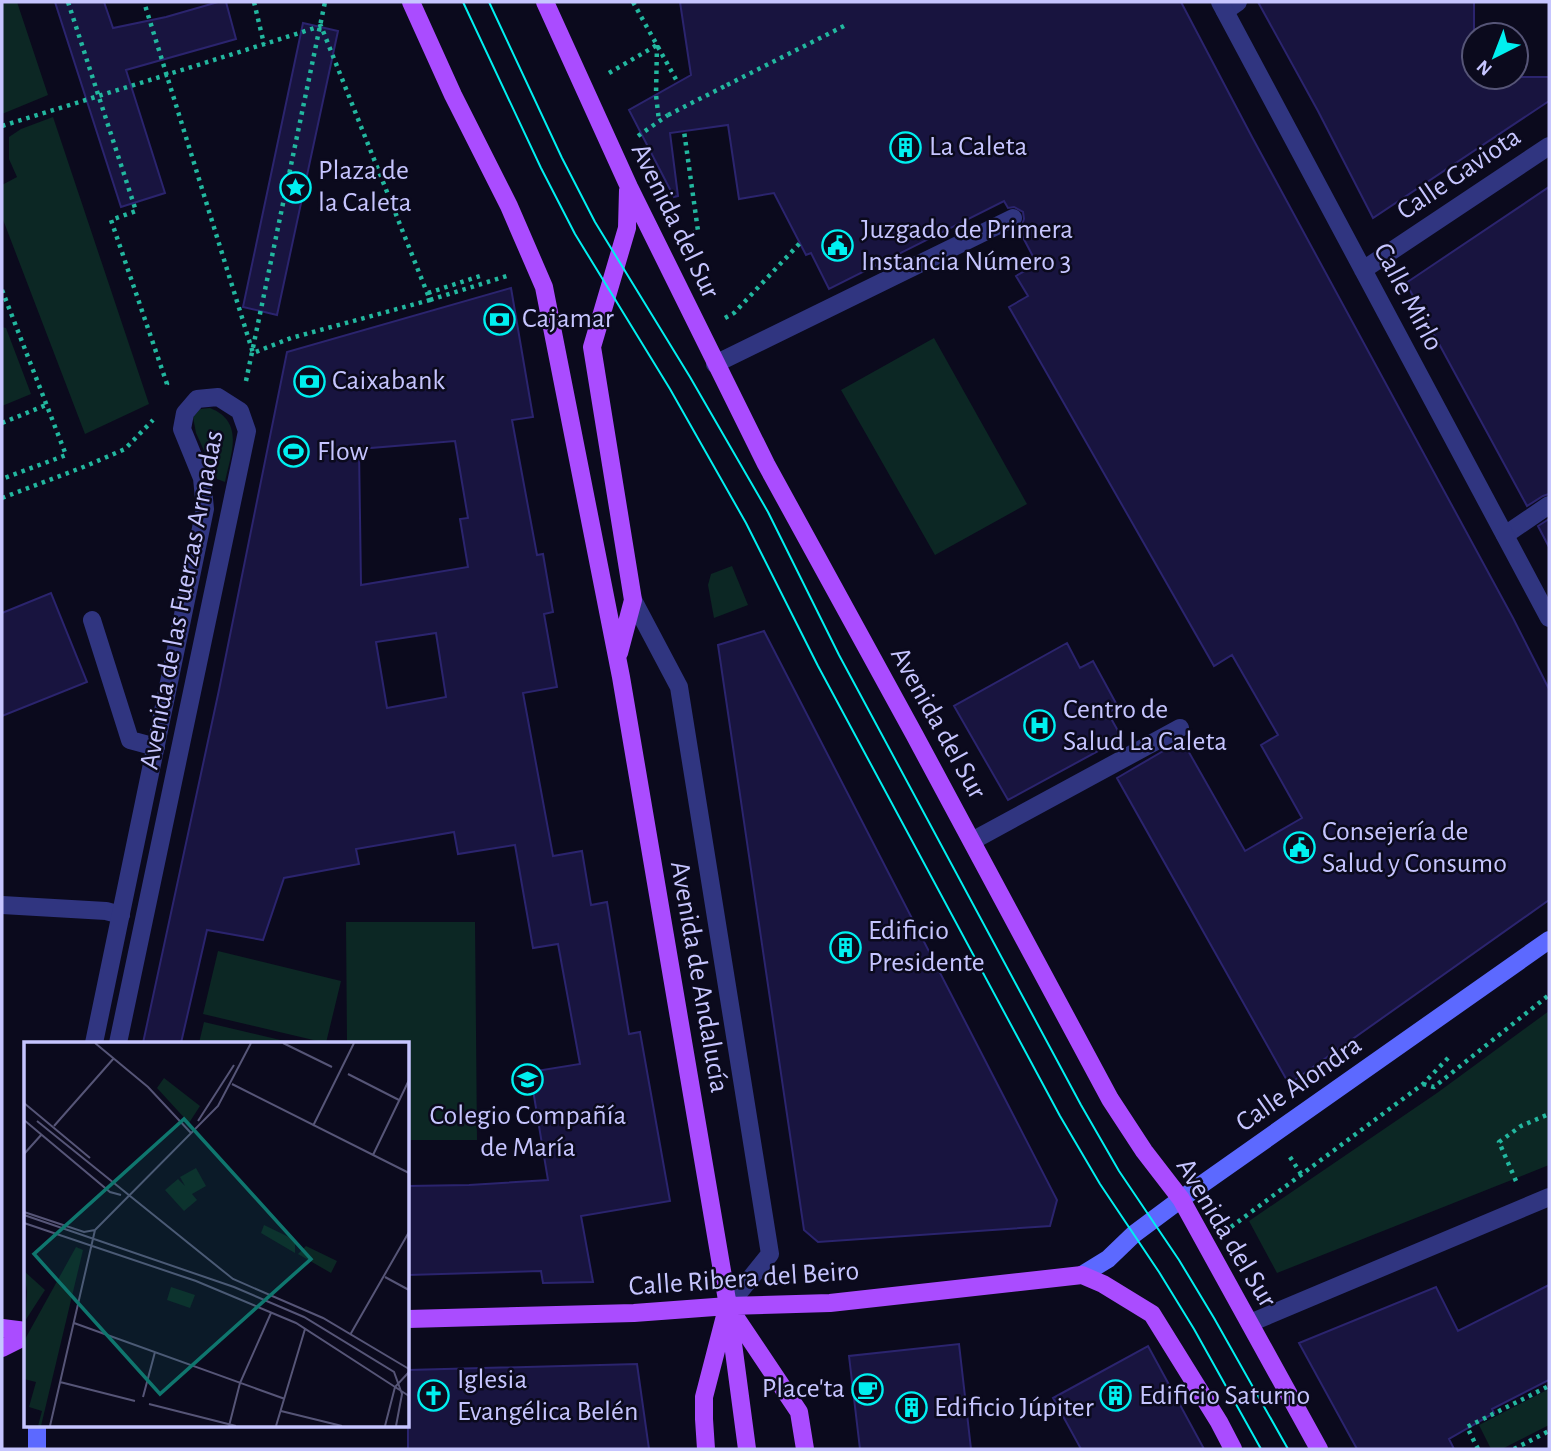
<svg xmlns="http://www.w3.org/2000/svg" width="1551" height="1451" font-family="'Alegreya Sans',sans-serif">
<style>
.green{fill:#0c2724}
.building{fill:#18143f;stroke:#2b246e;stroke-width:2;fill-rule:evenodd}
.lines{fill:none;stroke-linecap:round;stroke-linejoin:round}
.path{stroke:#22b79f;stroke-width:4.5;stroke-dasharray:3.5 5;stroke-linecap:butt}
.service{stroke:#303580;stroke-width:18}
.pedestrian{stroke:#303580;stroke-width:18}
.minor{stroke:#303580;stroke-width:18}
.tertiary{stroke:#303580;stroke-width:18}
.secondary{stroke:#5c69ff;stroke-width:18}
.primary{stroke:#aa4cff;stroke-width:18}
.tram{stroke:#00f0f0;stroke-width:2}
.path-bridge{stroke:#22b79f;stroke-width:4.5;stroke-dasharray:3.5 5;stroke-linecap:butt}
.labels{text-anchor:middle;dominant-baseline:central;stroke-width:5;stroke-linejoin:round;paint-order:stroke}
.poi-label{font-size:28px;fill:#c6c5ff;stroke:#0b0a1d;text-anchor:start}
.street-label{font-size:28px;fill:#c6c5ff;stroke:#0b0a1d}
.inset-road{fill:none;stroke:#565577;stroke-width:2}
.view{fill:#0f766e;fill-opacity:0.15;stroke:#0f766e;stroke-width:3.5}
.inset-edge{fill:none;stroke:#c6c5ff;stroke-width:3.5}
</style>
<rect width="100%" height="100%" fill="#0b0a1d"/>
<!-- green -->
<path class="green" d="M2,2H17L48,95L2,114Z
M53,117L149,404L85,434L2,217V185L17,177L9,159V137L21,129Z
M2,327L6,328L31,394L2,406Z
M934,338L1027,504L935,555L841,390Z
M210,408C245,422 231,453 225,482L217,479L196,433L193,417L200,409Z
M732,566L748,605L714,618L708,585L711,574Z
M346,922H475L477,1140H408V1043H347Z
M218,951L341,981L326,1043L203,1014Z
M1549,1011V1165L1277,1273L1249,1221L1437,1093Z
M204,1022L293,1043H199Z
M1549,1389V1425L1502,1449H1491L1479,1425Z"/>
<!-- building -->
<path class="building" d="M55,2H104L113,28L166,17L218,2H226L236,39L126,70L165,193L121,207Z
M680,2H1181L1252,137L1513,618L1549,689V900L1289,1084L1117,778L1182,740L1245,851L1302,818L1261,745L1278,735L1232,655L1214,666L1009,307L1028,296L1016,276L1037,264L1018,228L1022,225L1024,219L1023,212L1014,207L1008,208L1004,201L829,289L811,253L806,255L774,193L739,199L728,125L670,133L678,196L674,197L629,110L691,75Z
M1258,2H1474V77H1549V101L1373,218L1318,111Z
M303,23L338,31L277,315L243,307Z
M1549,187V494L1543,496L1527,506L1406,283Z
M511,288L533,417L512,420L537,555L543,554L553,612L544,614L557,687L523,693L553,856L582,851L591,905L607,902L629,1034L640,1032L670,1201L581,1216L593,1282L543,1283L541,1271L408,1275V1186L469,1185L548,1180L530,1072L580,1064L558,944L533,948L515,845L458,854L454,832L356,849L359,864L284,878L263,940L207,930L181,1043H143L219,690L287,352ZM455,441L468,518L460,519L468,567L361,585L359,449ZM436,633L446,697L387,708L376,642Z
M1549,519V547L1538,526Z
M51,593L87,682L2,716V613Z
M764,631L1057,1200L1050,1226L818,1242L804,1230L718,645Z
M1067,643L1080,668L1093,661L1118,707L1108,713L1122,738L1008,800L954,706Z
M1549,1285V1380L1492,1409L1494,1413L1449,1439L1454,1449H1357L1299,1343L1436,1287L1458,1331Z
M959,1344L971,1449H860L849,1356Z
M1148,1346L1204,1449H1081L1053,1398Z
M637,1364L649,1449H408V1370Z"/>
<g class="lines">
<!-- path -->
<path class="path" d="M68,2L136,211L111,220L167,384L165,389
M254,2L264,44
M633,2L678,83
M657,45L656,95L659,121
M609,73L657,45
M727,85L844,26
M2,126C108,93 215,60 321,26L430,300L291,338L253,353L144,2
M638,136L668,115
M684,238L698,231L684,131
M2,290L66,455L2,479
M428,293L483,275
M430,300L510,275
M725,318L734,313L800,243
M246,381L325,2
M2,423L46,405
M2,498L86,466L125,449L153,420
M1423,1084L1434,1087L1549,995
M1290,1157L1301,1174
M1516,1181L1499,1142L1521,1126L1549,1114
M1231,1227L1423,1084L1451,1055
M1478,1449L1467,1427L1549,1386
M1514,1449L1549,1431"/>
<!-- service -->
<path class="service" d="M715,364L1013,218
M633,600L679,687L770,1254L728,1306
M92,620L130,740L156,747
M972,841L1180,728
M2,905L106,911L121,915"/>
<!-- pedestrian -->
<path class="pedestrian" d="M1250,1323L1549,1197"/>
<!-- minor -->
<path class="minor" d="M1225,11L1238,2
M1505,535L1549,505
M94,1043L205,509L202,478L182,429L185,413L197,399L218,397L240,411L247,431L118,1043"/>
<!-- tertiary -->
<path class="tertiary" d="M1220,2L1549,618
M1363,270L1549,146"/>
<!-- secondary -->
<path class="secondary" d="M1082,1275L1108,1259L1134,1234L1181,1199L1549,940
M37,1425V1449"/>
<!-- primary -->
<path class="primary" d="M411,2L453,95L509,206L544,287L621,677L728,1306L747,1449
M545,2L629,187L766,464L914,734L1110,1099L1144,1151L1181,1199L1319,1449
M619,653L633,600L592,347L627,228L628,190
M732,1312L799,1412L805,1449
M408,1319L634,1313L728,1306L830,1303L1082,1275L1103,1284L1152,1314L1219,1422L1233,1449
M2,1328L26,1331
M2,1348L26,1336
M706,1449L704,1419V1397L725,1316"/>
<!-- tram -->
<path class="tram" d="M463,2L541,168L575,234L670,389L746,523L818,666L1060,1116L1100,1184L1159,1272L1194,1329L1261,1449
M489,2L562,158L595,222L690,377L768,512L839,655L1081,1105L1119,1171L1179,1260L1214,1318L1288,1449"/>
<!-- path-bridge -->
<path class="path-bridge" d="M668,115L727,85"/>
</g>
<!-- icons -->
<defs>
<symbol id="building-ring" viewBox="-11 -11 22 22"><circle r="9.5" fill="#0b0a1d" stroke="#00f0f0" stroke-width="1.5"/><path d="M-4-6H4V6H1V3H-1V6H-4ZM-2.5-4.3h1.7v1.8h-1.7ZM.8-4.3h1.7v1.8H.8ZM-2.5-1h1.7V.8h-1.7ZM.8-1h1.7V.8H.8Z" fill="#00f0f0"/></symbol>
<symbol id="sight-ring" viewBox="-11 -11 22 22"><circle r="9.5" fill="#0b0a1d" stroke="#00f0f0" stroke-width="1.5"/><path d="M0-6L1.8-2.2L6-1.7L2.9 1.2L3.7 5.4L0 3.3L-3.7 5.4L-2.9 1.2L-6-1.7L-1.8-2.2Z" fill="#00f0f0"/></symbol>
<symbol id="civic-ring" viewBox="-11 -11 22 22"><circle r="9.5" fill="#0b0a1d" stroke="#00f0f0" stroke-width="1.5"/><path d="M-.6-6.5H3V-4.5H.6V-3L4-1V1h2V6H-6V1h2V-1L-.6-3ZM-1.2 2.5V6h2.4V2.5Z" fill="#00f0f0"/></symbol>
<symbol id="bank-ring" viewBox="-11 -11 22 22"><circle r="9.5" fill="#0b0a1d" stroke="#00f0f0" stroke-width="1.5"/><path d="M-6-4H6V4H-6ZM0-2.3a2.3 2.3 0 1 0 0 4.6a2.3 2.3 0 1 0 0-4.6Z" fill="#00f0f0"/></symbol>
<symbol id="stadium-ring" viewBox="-11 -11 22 22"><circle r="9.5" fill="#0b0a1d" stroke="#00f0f0" stroke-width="1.5"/><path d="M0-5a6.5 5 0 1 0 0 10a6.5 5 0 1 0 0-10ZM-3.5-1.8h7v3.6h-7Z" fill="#00f0f0"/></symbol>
<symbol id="hospital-ring" viewBox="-11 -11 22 22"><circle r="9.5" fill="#0b0a1d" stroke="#00f0f0" stroke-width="1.5"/><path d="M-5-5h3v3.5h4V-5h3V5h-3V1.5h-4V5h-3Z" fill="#00f0f0"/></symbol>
<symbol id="school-ring" viewBox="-11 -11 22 22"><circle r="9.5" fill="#0b0a1d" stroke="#00f0f0" stroke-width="1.5"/><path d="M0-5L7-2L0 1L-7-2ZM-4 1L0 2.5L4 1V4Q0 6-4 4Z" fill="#00f0f0"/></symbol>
<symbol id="cafe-ring" viewBox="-11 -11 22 22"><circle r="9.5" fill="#0b0a1d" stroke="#00f0f0" stroke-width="1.5"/><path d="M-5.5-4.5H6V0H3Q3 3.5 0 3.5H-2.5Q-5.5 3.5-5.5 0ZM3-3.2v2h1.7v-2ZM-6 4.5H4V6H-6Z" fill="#00f0f0"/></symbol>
<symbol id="church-ring" viewBox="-11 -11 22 22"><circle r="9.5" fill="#0b0a1d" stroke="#00f0f0" stroke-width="1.5"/><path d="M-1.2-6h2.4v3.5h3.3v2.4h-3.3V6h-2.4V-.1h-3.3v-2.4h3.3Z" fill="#00f0f0"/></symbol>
</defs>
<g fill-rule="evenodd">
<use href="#building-ring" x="888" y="130" width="35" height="35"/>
<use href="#sight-ring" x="278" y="170" width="35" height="35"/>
<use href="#civic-ring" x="820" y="228" width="35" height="35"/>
<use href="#bank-ring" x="482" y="302" width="35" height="35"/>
<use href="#bank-ring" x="292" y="364" width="35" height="35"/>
<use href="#stadium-ring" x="276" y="434" width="35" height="35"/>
<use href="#hospital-ring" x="1022" y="708" width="35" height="35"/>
<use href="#civic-ring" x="1282" y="830" width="35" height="35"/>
<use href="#building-ring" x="828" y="930" width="35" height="35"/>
<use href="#school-ring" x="510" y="1062" width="35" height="35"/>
<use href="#cafe-ring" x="850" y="1372" width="35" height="35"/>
<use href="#church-ring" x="416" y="1378" width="35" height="35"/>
<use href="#building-ring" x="1098" y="1378" width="35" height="35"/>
<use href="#building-ring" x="894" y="1390" width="35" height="35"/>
</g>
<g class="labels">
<!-- poi labels -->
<g class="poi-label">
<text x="929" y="147">La Caleta</text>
<text x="318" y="171">Plaza de<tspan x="318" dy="32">la Caleta</tspan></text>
<text x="861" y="230">Juzgado de Primera<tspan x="861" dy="32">Instancia Número 3</tspan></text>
<text x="522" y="319">Cajamar</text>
<text x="332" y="381">Caixabank</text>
<text x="317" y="452">Flow</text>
<text x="1063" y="710">Centro de<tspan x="1063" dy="32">Salud La Caleta</tspan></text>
<text x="1322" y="832">Consejería de<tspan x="1322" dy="32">Salud y Consumo</tspan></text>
<text x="868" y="931">Edificio<tspan x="868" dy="32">Presidente</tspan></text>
<text x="528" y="1116" text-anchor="middle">Colegio Compañía<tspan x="528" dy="32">de María</tspan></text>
<text x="457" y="1380">Iglesia<tspan x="457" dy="32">Evangélica Belén</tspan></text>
<text x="845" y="1389" text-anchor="end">Place'ta</text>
<text x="1139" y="1396">Edificio Saturno</text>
<text x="934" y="1408">Edificio Júpiter</text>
</g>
<!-- street labels -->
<g class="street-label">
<text transform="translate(1459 174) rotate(-34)">Calle Gaviota</text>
<text transform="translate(675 221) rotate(64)">Avenida del Sur</text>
<text transform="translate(1408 297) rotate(62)">Calle Mirlo</text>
<text transform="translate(182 600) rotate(-79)">Avenida de las Fuerzas Armadas</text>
<text transform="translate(938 723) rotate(61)">Avenida del Sur</text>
<text transform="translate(699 977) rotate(80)">Avenida de Andalucía</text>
<text transform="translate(1299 1084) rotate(-35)">Calle Alondra</text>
<text transform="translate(1226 1233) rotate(59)">Avenida del Sur</text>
<text transform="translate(744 1279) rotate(-4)">Calle Ribera del Beiro</text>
</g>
</g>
<!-- overview -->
<g transform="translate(24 1042)">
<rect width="385" height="385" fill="#0b0a1d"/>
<path d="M140,36L176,64L165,81L133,46ZM172,126L182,144L168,152L173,158L160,169L141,148L154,137L161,144L156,135ZM240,183L271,198V211L237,191ZM282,204L313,219L307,231L274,212ZM52,205L59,208L17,384H14L18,369L5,365L12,340L0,337V299ZM0,229L21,248L1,279L3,250ZM147,245L171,253L166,266L143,258Z" fill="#0c2724"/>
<path class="inset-road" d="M71,1L124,45L167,91M259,1L308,25M324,32L375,58M208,42L385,131M0,61L66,116M0,78L86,150L97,153M13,79L209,237L299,276L385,327M174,79L210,23M30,84L90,16M289,84L330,1M0,112L18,92M349,113L385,38M0,170L60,190L71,188M0,173L210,245L280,275L370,330L378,352L372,384M0,181L172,239L272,281L385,354M71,188L194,64L227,1M361,235L385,248M50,281L261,357M326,293L385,190M36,340L111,359M119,355L131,310M125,362L212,384M257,369L318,384M26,384L71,188M205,384L216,341L247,271M252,384L281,287M361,384L371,345L385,330"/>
<path class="view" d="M160,77L287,217L136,352L10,212Z"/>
<rect width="385" height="385" class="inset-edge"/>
</g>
<!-- border -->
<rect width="1551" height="1451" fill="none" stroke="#c6c5ff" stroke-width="7"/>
<!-- north arrow -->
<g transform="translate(1495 56) rotate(222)"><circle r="33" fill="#0b0a1d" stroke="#565577" stroke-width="2"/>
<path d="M0-5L12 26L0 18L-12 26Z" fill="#00f0f0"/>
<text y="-10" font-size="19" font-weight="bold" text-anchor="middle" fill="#c6c5ff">N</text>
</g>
</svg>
